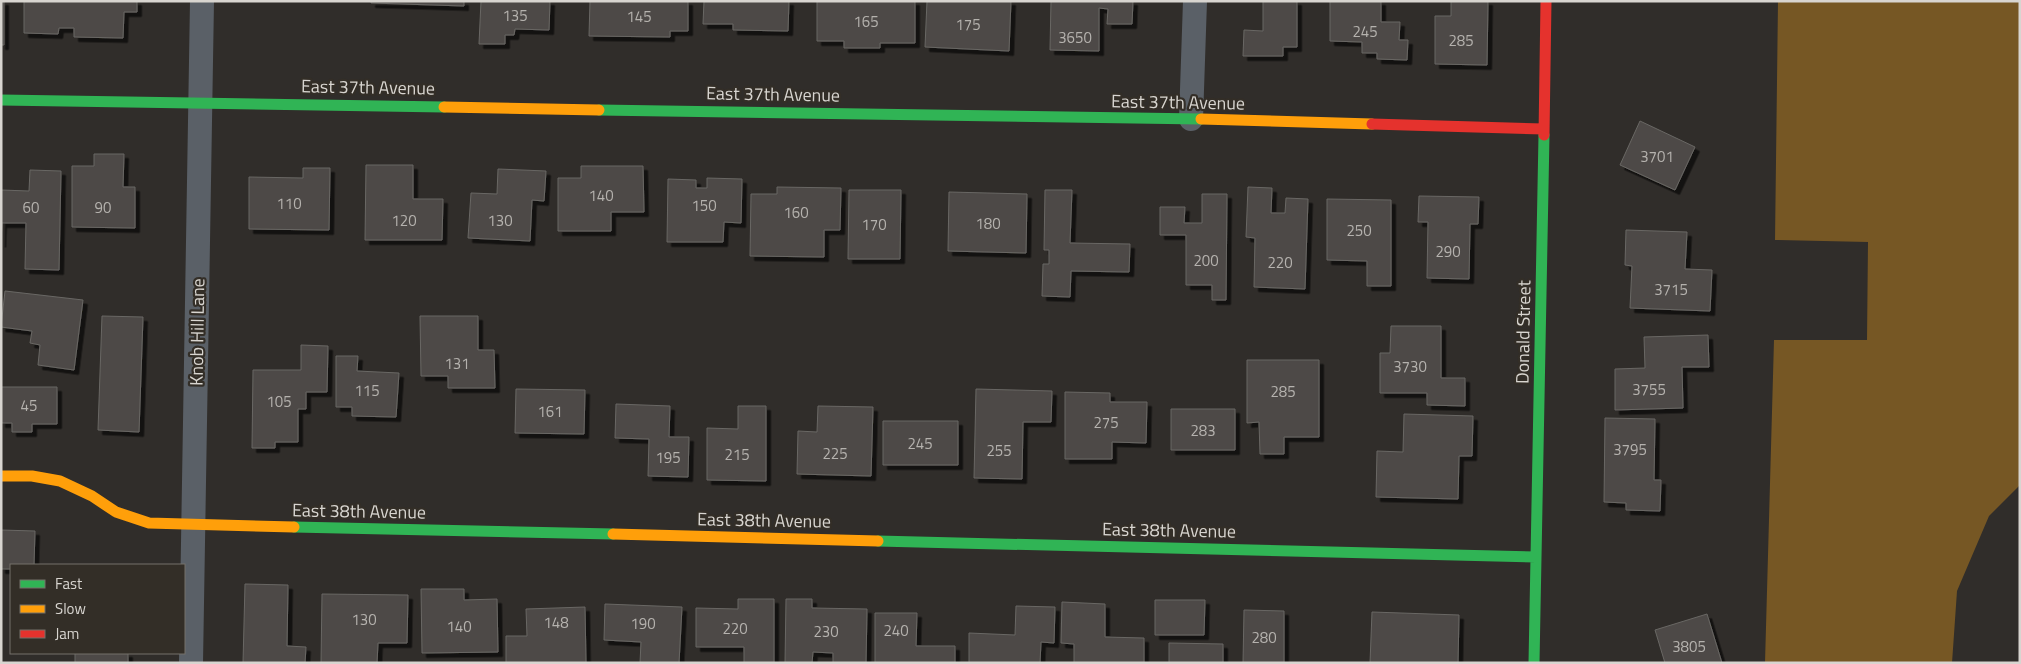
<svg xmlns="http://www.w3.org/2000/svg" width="2021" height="664" font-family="'Titillium Web',sans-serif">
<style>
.forest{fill:#765724}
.building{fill:#4d4a47;stroke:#696764;filter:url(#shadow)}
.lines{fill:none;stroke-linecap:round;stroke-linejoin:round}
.street{stroke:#5a6067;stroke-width:24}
.fast{stroke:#30b455;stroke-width:11}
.slow{stroke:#ff9f0a;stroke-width:11}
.jam{stroke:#e5322d;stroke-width:11}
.labels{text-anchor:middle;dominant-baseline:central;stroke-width:4.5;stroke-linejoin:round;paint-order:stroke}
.number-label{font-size:15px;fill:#b5b2ae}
.street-label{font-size:18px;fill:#d8d5d0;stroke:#332e27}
</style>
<defs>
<filter id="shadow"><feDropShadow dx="4.5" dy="4.5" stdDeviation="0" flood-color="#0009"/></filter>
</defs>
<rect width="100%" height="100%" fill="#302d2a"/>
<!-- forest -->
<path class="forest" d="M1778,1H2020V485L1989,516L1957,591L1952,663H1765L1774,340H1867L1868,242L1775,240Z"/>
<!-- building -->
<path class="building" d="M1,1H4V45H1Z
M24,1H137V12H124L123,38L74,37V28H59L58,34L24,33Z
M371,1H464V6L371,3Z
M481,1H550L549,30L515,29L514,35H505V44H479Z
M590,1H688V31H670V37L589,36Z
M704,1H789L788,31L733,30V24H703Z
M817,1H915V43H880V48H844V41H817Z
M927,1H1011L1009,51L925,47Z
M1051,1H1133L1132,24H1107L1108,9L1099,8V51L1050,50Z
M1263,1H1297V47H1283V56H1243L1244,30L1263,31Z
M1330,1H1381V22H1400L1399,40H1408L1407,60L1377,59V53H1362V42L1330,41Z
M1451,1H1488L1487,65L1435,64V16H1451Z
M1640,121L1695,147L1675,190L1620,165Z
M94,154H124L123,187H135V228L72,227V166H94Z
M366,165H413V199H443L442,240H365Z
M581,166H643L644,212H611V231H558V178H581Z
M303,168H330L329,230L249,229V177L303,178Z
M498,169L546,171L544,201L532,200L530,241L468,238L471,193L497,194Z
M30,170L61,171L59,270L25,269L26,223H2L1,243V190L29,191Z
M707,178L742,179L741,223L724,222L723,242H667L668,179L696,180V188H707Z
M777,187L841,188L840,230H824V257L750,256L751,194H777Z
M1248,187L1272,188L1271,213H1285L1286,198L1308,199L1305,289L1254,287L1255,238L1246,237Z
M849,190H901L900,259H848Z
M1045,190H1072L1070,243L1130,244L1129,272L1071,271L1070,297L1042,296L1043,264H1049V250H1044Z
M949,192L1027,194L1026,253L948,251Z
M1202,194H1227L1226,300H1212V285H1186V235H1160V207H1185L1184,223H1202Z
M1419,196L1479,197L1478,224H1470L1469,279L1427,278L1428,222H1418Z
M1327,199L1391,200V286H1367V261L1327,260Z
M1626,230L1687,232L1685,269L1712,270L1710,311L1630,308L1632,266L1625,265Z
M5,291L83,300L74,370L38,365L40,345L30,343L32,331L1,327Z
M102,316L143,317L139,432L98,430Z
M420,316H478V350H494L495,388H448V376H421Z
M1391,326H1441V378H1465V406L1427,405V393H1380V353H1390Z
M1708,335L1709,367H1682L1683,408L1615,410V369L1645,368L1644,337Z
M301,345L328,346L327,392H306V409H298V442H275V448H252L253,370H301Z
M336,356H358L357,371L399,373L396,417L352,416V407H336Z
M1247,360H1319V437H1284V454H1260L1259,422L1247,423Z
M1,387H57V424H32V432H12V423H1Z
M516,389L585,390L584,434L515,433Z
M976,389L1052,391L1051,422H1023L1022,479L974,478Z
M1065,392L1110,393V402H1147L1146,443L1112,442V459H1065Z
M616,404L670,406L669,437H689L688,477L648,476L649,439L615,438Z
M738,406H766V481L707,480V428L738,429Z
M818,406L873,407L871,476L797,474L798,431L817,432Z
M1171,409H1235V450H1171Z
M1404,414L1473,416L1472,456H1459L1458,499L1376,497L1377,451L1403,452Z
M1605,418L1655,419L1654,480H1661L1660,511L1626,510V503L1604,502Z
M883,421H958V465H883Z
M1,530L35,531L34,565H11V569H1Z
M245,584L288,585L287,646L306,647L305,663H243Z
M421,589H464V600L497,599L498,652L422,653Z
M322,594L408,595L407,643H378L377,663H321Z
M738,599H774V663H744V647H696V608L738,609Z
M786,599H812V608L867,609L866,663H833V653L813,652L812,663H785Z
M1155,600H1205L1204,635H1155Z
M1062,602L1105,604V637L1144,638V663H1074V644L1061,643Z
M605,604L682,607L679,663H640L641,642L604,640Z
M1016,606L1055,607L1054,643L1041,642L1040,663H969V633L1015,635Z
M585,607L586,663H506V636H527L526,609Z
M1244,610L1284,611V663H1243Z
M1372,612L1459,615L1458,663H1370Z
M875,613H917L916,646H955V663H875Z
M1707,614L1722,663H1665L1655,630Z
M1169,643L1223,644V663H1169Z
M75,653H128V663H75Z"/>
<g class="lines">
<!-- street -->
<path class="street" d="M1191,119L1195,1
M191,663L202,1"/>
<!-- fast -->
<path class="fast" d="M1,100L444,107
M599,110L1201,119
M294,527L613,534
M878,541L1536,557
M1534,663L1544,135"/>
<!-- slow -->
<path class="slow" d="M444,107L599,110
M1201,119L1372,124
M1,476H32L60,481L92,496L116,512L149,523L294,527
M613,534L878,541"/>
<!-- jam -->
<path class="jam" d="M1372,124L1544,129
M1544,135L1546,1"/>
</g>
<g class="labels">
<!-- number labels -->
<g class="number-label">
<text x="515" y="15">135</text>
<text x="639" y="16">145</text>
<text x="866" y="21">165</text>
<text x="968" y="24">175</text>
<text x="1365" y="31">245</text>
<text x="1075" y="37">3650</text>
<text x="1461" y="40">285</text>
<text x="1657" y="156">3701</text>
<text x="601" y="195">140</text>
<text x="289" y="203">110</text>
<text x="704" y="205">150</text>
<text x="31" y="207">60</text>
<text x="103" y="207">90</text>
<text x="796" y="212">160</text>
<text x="404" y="220">120</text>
<text x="500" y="220">130</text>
<text x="988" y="223">180</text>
<text x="874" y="224">170</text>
<text x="1359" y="230">250</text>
<text x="1448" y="251">290</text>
<text x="1206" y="260">200</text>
<text x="1280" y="262">220</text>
<text x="1671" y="289">3715</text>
<text x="457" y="363">131</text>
<text x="1410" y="366">3730</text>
<text x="1649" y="389">3755</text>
<text x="367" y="390">115</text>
<text x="1283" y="391">285</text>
<text x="279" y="401">105</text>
<text x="29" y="405">45</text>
<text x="550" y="411">161</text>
<text x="1106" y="422">275</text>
<text x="1203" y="430">283</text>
<text x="920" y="443">245</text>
<text x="1630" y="449">3795</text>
<text x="999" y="450">255</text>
<text x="835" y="453">225</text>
<text x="737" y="454">215</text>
<text x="668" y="457">195</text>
<text x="364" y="619">130</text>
<text x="556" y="622">148</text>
<text x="643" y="623">190</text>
<text x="459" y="626">140</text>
<text x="735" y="628">220</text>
<text x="896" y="630">240</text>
<text x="826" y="631">230</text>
<text x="1264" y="637">280</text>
<text x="1689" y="646">3805</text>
</g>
<!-- street labels -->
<g class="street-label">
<text transform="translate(368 87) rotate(1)">East 37th Avenue</text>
<text transform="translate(773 94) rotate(1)">East 37th Avenue</text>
<text transform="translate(1178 102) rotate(1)">East 37th Avenue</text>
<text transform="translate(197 332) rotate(-89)">Knob Hill Lane</text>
<text transform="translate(1523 332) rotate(-89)">Donald Street</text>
<text transform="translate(359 511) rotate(1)">East 38th Avenue</text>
<text transform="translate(764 520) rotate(1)">East 38th Avenue</text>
<text transform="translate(1169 530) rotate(1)">East 38th Avenue</text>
</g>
</g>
<!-- border -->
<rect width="2021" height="664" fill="none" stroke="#d8d5d0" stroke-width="5"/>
<!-- legend -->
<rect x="10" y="564" width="175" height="90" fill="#332e27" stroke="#75716b"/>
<rect x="20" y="580" width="25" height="8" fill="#30b455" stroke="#75716b"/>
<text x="55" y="589" font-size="15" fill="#d8d5d0">Fast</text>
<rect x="20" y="605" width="25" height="8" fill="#ff9f0a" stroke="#75716b"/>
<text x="55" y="614" font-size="15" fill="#d8d5d0">Slow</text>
<rect x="20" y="630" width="25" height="8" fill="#e5322d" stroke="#75716b"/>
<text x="55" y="639" font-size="15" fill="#d8d5d0">Jam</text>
</svg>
